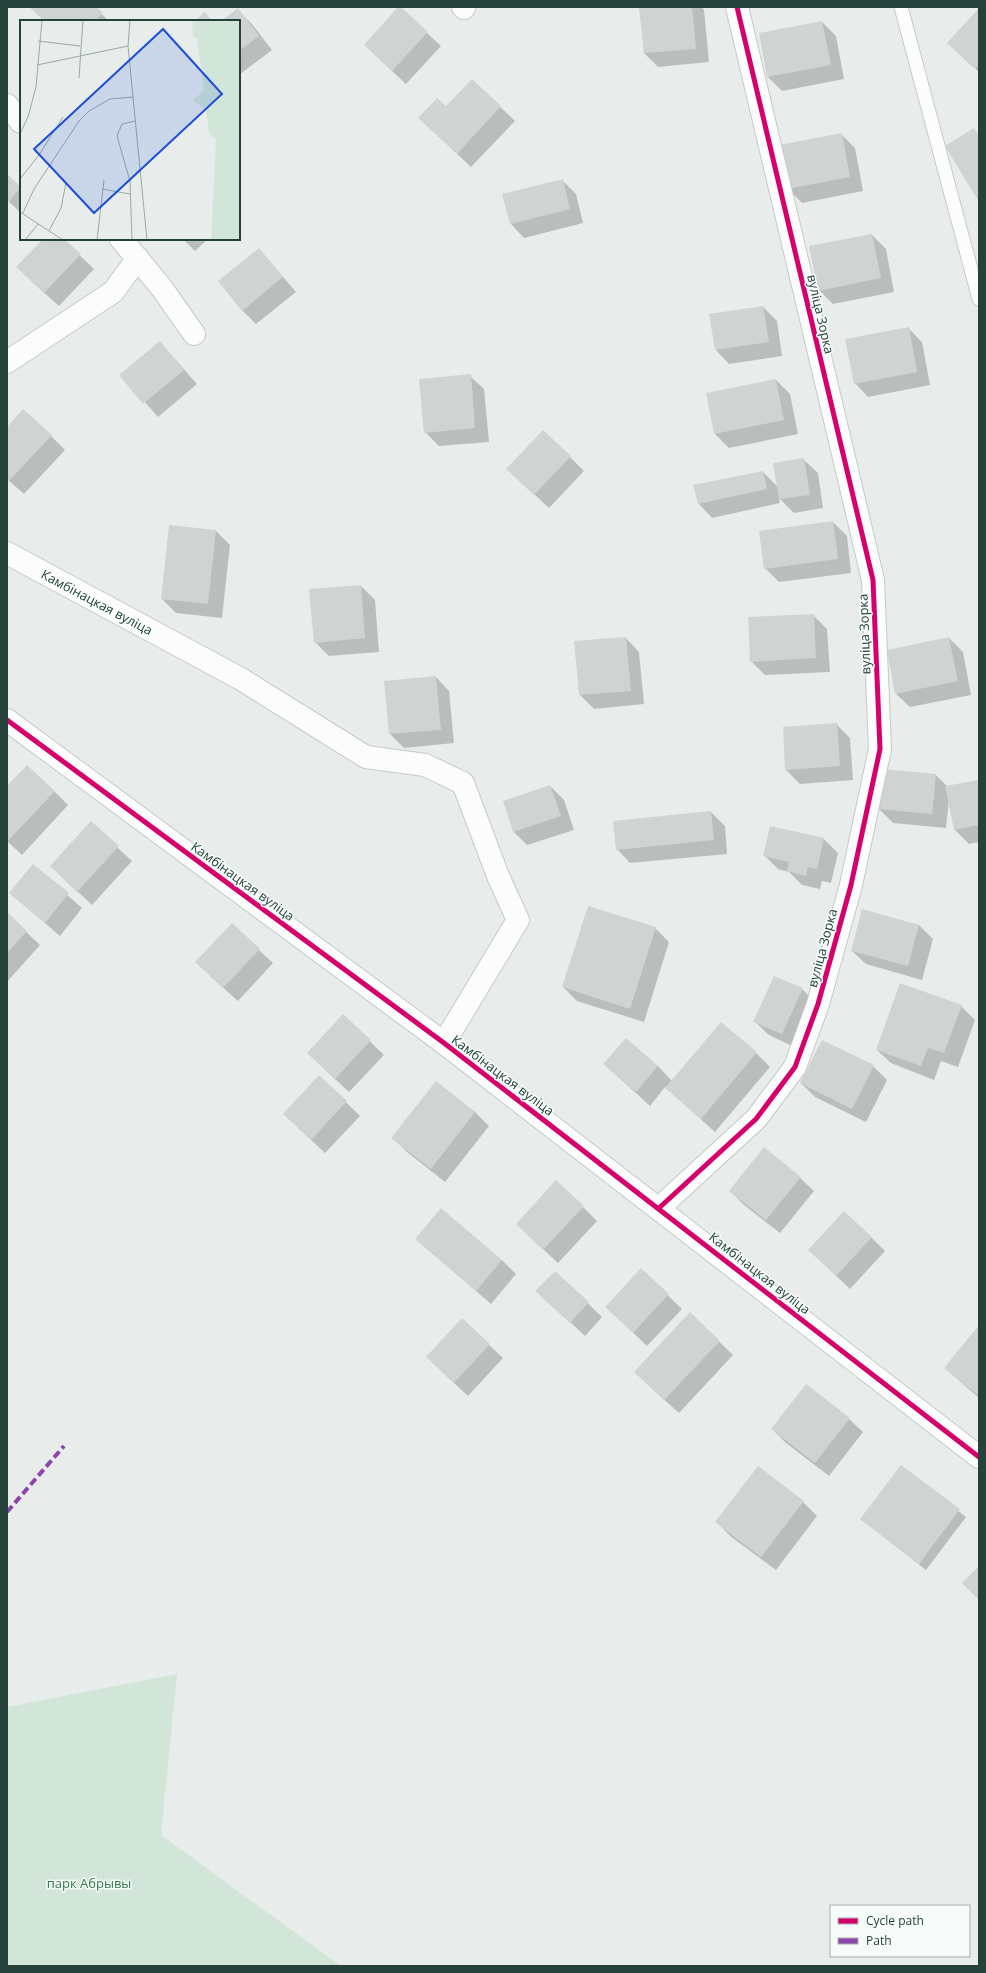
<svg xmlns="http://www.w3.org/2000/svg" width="986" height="1973" font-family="'Open Sans',sans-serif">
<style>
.green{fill:#d1e6d8}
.shadow{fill:#0003}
.building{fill:#cfd4d2}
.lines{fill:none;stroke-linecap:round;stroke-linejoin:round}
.lane-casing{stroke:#c5cac8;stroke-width:15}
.street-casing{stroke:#c5cac8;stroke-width:24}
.secondary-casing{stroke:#c3cbc8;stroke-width:24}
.lane{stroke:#fcfcfc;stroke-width:13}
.street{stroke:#fcfcfc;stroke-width:22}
.secondary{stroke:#fcfcfc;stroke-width:22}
.quiet{stroke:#8e44ad;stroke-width:4;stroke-dasharray:8 4;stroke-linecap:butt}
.cycleway-casing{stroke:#f7fbf9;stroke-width:8}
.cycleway{stroke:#d6006c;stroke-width:5}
.labels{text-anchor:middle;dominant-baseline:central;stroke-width:3;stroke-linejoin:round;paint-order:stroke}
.street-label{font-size:13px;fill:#24423a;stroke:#f7fbf9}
.park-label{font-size:13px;fill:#2d7a4b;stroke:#f7fbf9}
.inset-road{fill:none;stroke:#9aa9a4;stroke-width:1}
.view{fill:#1d4ed8;fill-opacity:0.15;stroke:#1d4ed8;stroke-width:2}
.inset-edge{fill:none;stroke:#24423a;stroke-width:2}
</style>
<rect width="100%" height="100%" fill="#e8edeb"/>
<!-- green -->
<path class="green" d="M177,1674L161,1835L341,1966H7V1707Z"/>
<!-- shadow -->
<path class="shadow" d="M31,7H94L109,21H45Z
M640,7H702L704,10L709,62L658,67L644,53Z
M979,9V72L962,57Z
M237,10L251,23L272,50L239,75V21H223Z
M822,22L836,36L844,79L782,91L768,77Z
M427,33L441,46L406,84L379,59Z
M472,80L515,121L471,167L434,132L446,108Z
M841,134L855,148L863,191L802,203L788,189Z
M7,176L21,189V213L7,200Z
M562,180L576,194L583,223L524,238L511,224L503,195Z
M872,235L886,249L894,292L833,304L819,290Z
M44,239H63L94,269L59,306L31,281Z
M183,239H208L195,251Z
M259,249L296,292L256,324L242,310Z
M763,307L777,321L782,356L729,364L716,350Z
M908,328L922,342L930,385L868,397L855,383Z
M160,342L197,384L158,417L121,375Z
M470,376L484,389L489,442L439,446L425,432Z
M776,380L790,394L798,434L729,448L715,434Z
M7,428L51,436L65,450L24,494L7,479Z
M570,457L584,471L549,508L522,483Z
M804,460L818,473L823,508L794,513L779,498L780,503L712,518L699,504L763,472L778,487Z
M833,522L847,536L851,573L779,582L765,568Z
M216,531L230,545L222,618L176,613L162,599Z
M361,586L375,600L379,652L329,656L315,642Z
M813,615L827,629L830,672L765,675L751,661Z
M626,638L639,652L644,704L594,709L580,695Z
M949,638L963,652L971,695L910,707L896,694Z
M436,677L449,691L454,743L404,748L390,734Z
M836,724L850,738L853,780L800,784L786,770Z
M883,770L936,775L948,787L979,781V842L969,844L955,830L949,800L946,828L893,823L879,809Z
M550,786L564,800L574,830L527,845L513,831Z
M7,788L54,791L68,805L22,855L7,841Z
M711,812L725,826L727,854L630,863L617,849Z
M91,823L132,861L92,905L65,880Z
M770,827L824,839L838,853L831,883L822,881L820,889L802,885L789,872L778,869L764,855Z
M33,865L82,908L60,936L10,893Z
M862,910L919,925L933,939L922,980L866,964L852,951Z
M7,914L40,945L7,982Z
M655,928L669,942L644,1022L577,1001L563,987Z
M259,950L273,963L238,1001L210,976Z
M802,989L816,1003L796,1048L769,1035L755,1022Z
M961,1006L975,1020L958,1067L941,1061L934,1080L891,1063L877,1050Z
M343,1016L384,1055L349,1092L322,1067Z
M756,1053L770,1067L715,1132L665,1087L650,1106L604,1064L658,1066L672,1081Z
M873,1066L887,1080L866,1122L815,1097L801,1083Z
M320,1077L360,1116L325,1153L298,1128Z
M436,1082L475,1112L489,1126L445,1182L407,1152L393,1138Z
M800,1178L814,1191L780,1233L744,1205L730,1191Z
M583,1207L597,1221L558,1263L531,1238Z
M871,1237L885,1251L850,1289L823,1263Z
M416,1239L502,1260L516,1274L491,1304Z
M641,1270L682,1309L647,1346L606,1307Z
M555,1272L602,1317L585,1336L537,1291Z
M690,1314L733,1355L679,1413L649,1386Z
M979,1326V1398L945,1368Z
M489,1345L503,1358L468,1396L441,1371Z
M849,1419L863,1432L829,1476L786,1443L772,1429Z
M901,1466L966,1517L926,1570L861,1519Z
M803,1502L817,1516L776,1570L730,1536L717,1522Z"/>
<!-- building -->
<path class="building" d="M29,7H96L103,13L95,21H44Z
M398,7H401L428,32L392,71L364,45Z
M639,7H692L696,49L644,53Z
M238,8L259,36L239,51V21H221Z
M979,8V64L975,69L947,43Z
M205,12L212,21H194Z
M822,21L831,65L767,77L759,33Z
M472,79L501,106L457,154L418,118L437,98L446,106Z
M974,128L979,136V202L945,146Z
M842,133L850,177L787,189L779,145Z
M7,174L21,187L9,202L7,200Z
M563,179L570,209L510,224L502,194Z
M872,234L881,278L818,291L809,246Z
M43,239H64L81,254L44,293L16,267Z
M259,248L283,277L242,311L218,281Z
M763,306L769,342L715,350L709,314Z
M909,327L917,372L854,384L845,339Z
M160,341L184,370L143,404L119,375Z
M471,374L475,428L424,433L419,379Z
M776,379L784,420L714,434L706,393Z
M23,409L52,435L9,481L7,479V427Z
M543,430L571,456L534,495L506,469Z
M804,458L810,495L779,499L773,463Z
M763,471L767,489L698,504L693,485Z
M833,521L838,559L764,569L759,531Z
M169,525L216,530L208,604L161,599Z
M361,585L365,638L314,643L309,589Z
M814,614L816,658L750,662L748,617Z
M626,637L631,691L579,695L574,641Z
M949,637L958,681L895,694L887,650Z
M436,676L441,730L389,734L384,681Z
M837,723L840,766L785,770L783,727Z
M27,765L55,791L7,842V786Z
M882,769L936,774L932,814L878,809Z
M979,780V825L954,830L945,786Z
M550,785L561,816L513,832L503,801Z
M711,811L714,840L616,850L613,821Z
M91,821L119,846L77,892L50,866Z
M770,826L824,838L817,869L808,867L806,876L787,871L789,862L763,856Z
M33,864L69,893L45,923L9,893Z
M588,906L656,927L630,1009L562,987Z
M862,909L919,925L908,966L851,951Z
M7,912L27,931L7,953Z
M232,923L260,949L223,988L195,962Z
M774,976L803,988L782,1034L753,1022Z
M900,983L962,1005L944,1053L928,1048L921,1066L876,1050Z
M343,1014L371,1040L335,1079L307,1053Z
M721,1022L757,1052L701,1119L665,1088Z
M626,1038L658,1066L636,1092L603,1064Z
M822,1040L874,1065L852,1109L800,1083Z
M319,1075L347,1101L311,1140L283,1114Z
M436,1081L475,1112L431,1169L391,1138Z
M764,1147L801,1177L766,1220L729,1191Z
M556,1180L584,1206L543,1250L516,1224Z
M441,1208L502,1260L476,1291L415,1239Z
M844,1211L872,1237L836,1276L808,1250Z
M641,1268L669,1294L633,1333L605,1307Z
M555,1271L589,1302L570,1323L535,1291Z
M690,1312L720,1341L664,1400L634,1372Z
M462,1318L490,1344L454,1383L426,1357Z
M979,1325V1396L944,1368Z
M806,1384L850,1418L815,1463L771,1429Z
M901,1465L960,1509L919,1564L860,1519Z
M758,1466L804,1501L761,1557L715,1522Z
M979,1566V1600L962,1583Z"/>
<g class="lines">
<defs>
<path id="lane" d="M901,7L979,299"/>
<path id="street" d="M463,7L464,8
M7,105L21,122
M121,239L161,287L194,334
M7,362L113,292L138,258
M7,553L241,679L366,757L425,765L463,783L498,876L518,920L444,1043
M659,1208L756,1119L795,1067L818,1004L851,885L880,749L873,580L737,7"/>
<path id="secondary" d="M7,720L444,1043L979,1457"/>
</defs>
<!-- lane casing -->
<use href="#lane" class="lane-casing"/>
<!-- street casing -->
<use href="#street" class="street-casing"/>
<!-- secondary casing -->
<use href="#secondary" class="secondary-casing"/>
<!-- lane -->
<use href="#lane" class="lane"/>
<!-- street -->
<use href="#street" class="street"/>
<!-- secondary -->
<use href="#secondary" class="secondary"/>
<!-- quiet -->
<path class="quiet" d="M7,1512L64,1446"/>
<defs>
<path id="cycleway" d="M7,720L444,1043L979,1457
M659,1208L756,1119L795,1067L818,1004L851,885L880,749L873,580L737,7"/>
</defs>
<!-- cycleway casing -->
<use href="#cycleway" class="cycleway-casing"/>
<!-- cycleway -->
<use href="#cycleway" class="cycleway"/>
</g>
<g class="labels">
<!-- street labels -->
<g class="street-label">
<text transform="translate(821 314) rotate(77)">вуліца Зорка</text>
<text transform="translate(97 602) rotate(28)">Камбінацкая вуліца</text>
<text transform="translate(864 634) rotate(-92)">вуліца Зорка</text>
<text transform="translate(243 881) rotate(36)">Камбінацкая вуліца</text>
<text transform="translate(822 948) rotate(-75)">вуліца Зорка</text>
<text transform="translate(503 1075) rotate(37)">Камбінацкая вуліца</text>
<text transform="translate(760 1273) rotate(38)">Камбінацкая вуліца</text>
</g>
<!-- park labels -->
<g class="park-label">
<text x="89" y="1883">парк Абрывы</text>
</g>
</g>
<!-- overview -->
<g transform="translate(20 20)">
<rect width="220" height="220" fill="#e8edeb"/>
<path d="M172,0H220V220H191L196,119L189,114L186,90L172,80L184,71L177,18L173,17Z" fill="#d1e6d8"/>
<path class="inset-road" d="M110,0L108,26L127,220M18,21L60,26M17,45L108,26M59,58L63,0M0,114L8,97L16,67L22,0M0,159L19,135L43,97M82,169L110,174M0,192L43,220M3,193L14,169L59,101L69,91L90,79L113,77M29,211L41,188L46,163M5,220L18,204M77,220L84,160M112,220L110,161L97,116L102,104L115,101"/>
<path class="view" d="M143,9L202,74L74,193L14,129Z"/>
<rect width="220" height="220" class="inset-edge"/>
</g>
<!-- border -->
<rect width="986" height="1973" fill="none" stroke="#24423a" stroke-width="16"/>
<!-- legend -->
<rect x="830" y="1905" width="140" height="52" fill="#f7fbf9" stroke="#a3b1ad"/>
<rect x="838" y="1918" width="20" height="6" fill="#d6006c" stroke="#a3b1ad"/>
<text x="866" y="1925" font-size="12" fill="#24423a">Cycle path</text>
<rect x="838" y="1938" width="20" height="6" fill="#8e44ad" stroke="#a3b1ad"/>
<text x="866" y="1945" font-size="12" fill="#24423a">Path</text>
</svg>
